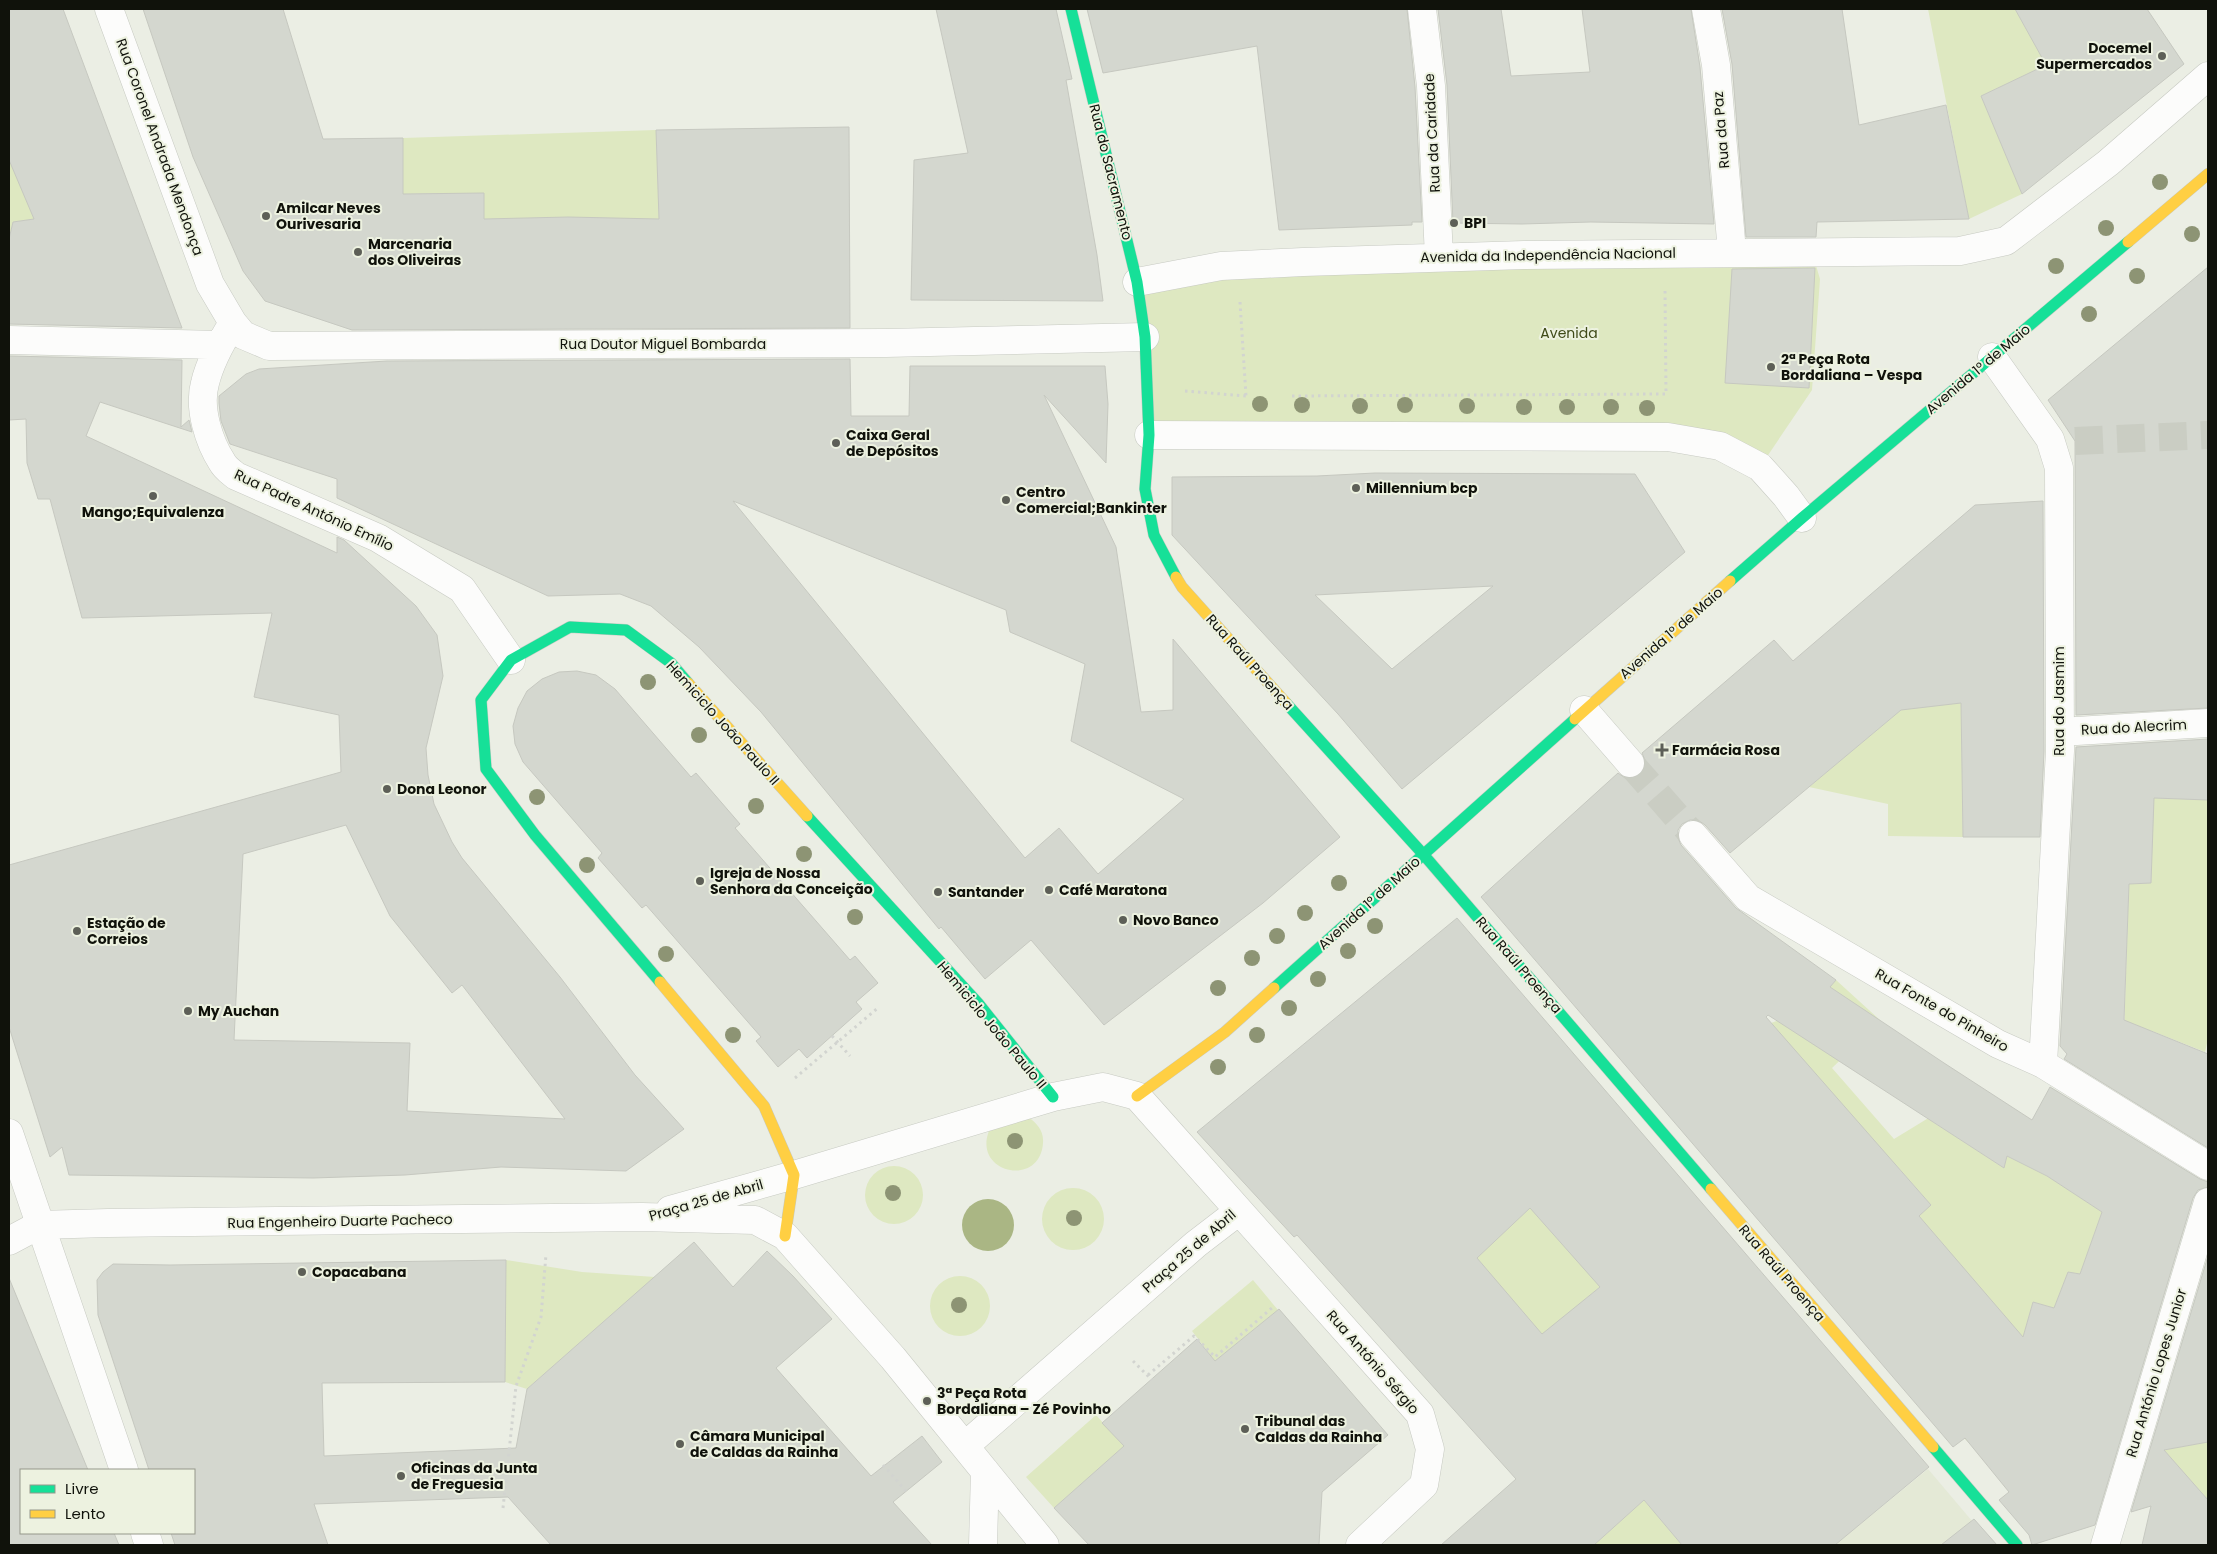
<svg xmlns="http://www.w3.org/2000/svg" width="2217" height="1554" font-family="Poppins,sans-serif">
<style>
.built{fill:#e4e9d6}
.green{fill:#dee8c1}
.water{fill:#aab684}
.building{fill:#d4d7cf;stroke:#c6c8c0;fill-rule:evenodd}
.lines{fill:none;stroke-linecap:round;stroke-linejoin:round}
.street-tunnel{stroke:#cacdc3;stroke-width:28;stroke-dasharray:28 14;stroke-linecap:butt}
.street-casing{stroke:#c7cac2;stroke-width:29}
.fast-casing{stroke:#c7cac2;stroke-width:12}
.slow-casing{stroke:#c7cac2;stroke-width:12}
.path{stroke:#d2d4d0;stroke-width:3;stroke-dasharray:2.5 4;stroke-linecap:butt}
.street{stroke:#fcfcfb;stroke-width:28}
.fast{stroke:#16e098;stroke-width:11}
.slow{stroke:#ffcf43;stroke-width:11}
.tree{fill:#8d9474}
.poi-dot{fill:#5d5f57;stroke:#edf2e0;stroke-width:2}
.labels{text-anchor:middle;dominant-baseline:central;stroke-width:4;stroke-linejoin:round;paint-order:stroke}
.poi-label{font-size:14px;font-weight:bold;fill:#10120b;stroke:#edf2e0;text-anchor:start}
.street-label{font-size:14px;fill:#10120b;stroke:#edf2e0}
.park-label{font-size:14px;fill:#404b19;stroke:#edf2e0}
</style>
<rect width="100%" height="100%" fill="#ebeee4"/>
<!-- built -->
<path class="built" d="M1928,1469L1972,1521L1941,1545H1835Z"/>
<!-- green -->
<path class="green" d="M1928,9H2015L2047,65L1981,96L2022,194L1969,219Z
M656,130L659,219H484V193L403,194V138Z
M9,155L34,219L13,222L9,239Z
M1812,252L1820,279L1812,390L1760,467L1720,446L1149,435L1137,282Z
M1945,673L1961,703L1963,837L1888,836V804L1809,787Z
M2132,797L2208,800V1039L2205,1052L2152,1031L2124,1033L2129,884L2151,883L2152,847Z
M1836,980L1881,1021L1832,1068L1894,1139L1935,1114L1933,1122L2004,1168L2007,1156L2047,1176L2102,1212L2080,1274L2068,1272L2054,1308L2033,1302L2012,1376L1970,1444L1960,1434L1889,1242L1931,1205L1896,1165L1857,1198L1746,1032L1810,1009Z
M1336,1111L1472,1167L1519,1218L1549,1191L1600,1287L1583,1301L1594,1409Z
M1028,1117C1037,1123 1044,1131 1043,1143C1040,1191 964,1171 993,1123Z
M865 1195a29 29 0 1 1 58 0a29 29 0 1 1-58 0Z
M1042 1219a31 31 0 1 1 62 0a31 31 0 1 1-62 0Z
M506,1260L582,1272L655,1277L527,1389L505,1382Z
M930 1306a30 30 0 1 1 60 0a30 30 0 1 1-60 0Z
M1253,1280L1278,1310L1215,1361L1192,1331Z
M1096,1415L1124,1446L1054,1508L1026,1477Z
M2208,1442V1500L2164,1450Z
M1644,1500L1682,1545H1594Z"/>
<!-- water -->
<path class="water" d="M962 1225a26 26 0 1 1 52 0a26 26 0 1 1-52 0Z"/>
<!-- building -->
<path class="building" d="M9,9H63L182,328L9,324V239L13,222L34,219L9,160Z
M143,9H283L323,139L403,138V194L484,193V219L568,217L659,219L656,130L849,127L850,328L352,330L265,301L243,271L193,157Z
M936,9H1056L1072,79L1066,80L1097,255L1103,301L911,300L914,160L968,153Z
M1087,9H1407L1415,87L1422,222H1412V225L1279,230L1257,46L1103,73Z
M1438,9H1501L1511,76L1590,72L1582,9H1691L1700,67L1714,224L1591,222L1522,224L1453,223L1447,85Z
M1722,9H1842L1859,125L1946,105L1969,219L1817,222L1816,237H1746L1732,64Z
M2015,9H2147L2184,64L2022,194L1981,96L2046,65Z
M2208,267V708L2076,715L2075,441L2048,400Z
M1815,268L1809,388L1725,383L1732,269Z
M9,356L182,360L181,427L189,420L192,432L100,402L86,436L337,553V537L344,540L416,606L437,635L443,676L426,748L428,775L434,804L452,842L462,858L560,977L635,1075L684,1129L626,1171L501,1167L405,1175L313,1178L69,1175L62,1147L50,1157L9,1027V865L341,772L339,715L254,697L272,613L82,618L50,499H38L27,463L26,419L9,420ZM346,825L390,916L452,993L462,985L565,1119L407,1111L410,1043L234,1040L243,854Z
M850,359L851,416H909L910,366H1105L1108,404L1106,463L1044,395L1116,547L1141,712L1173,710V639L1340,837L1263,903L1104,1025L1031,940L985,979L941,927L939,929L761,712L699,647L651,606L620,594L548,596L337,498V479L230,444L221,421L219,403V396L246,374L259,369L387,361ZM733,501L1006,610L1010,632L1085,664L1071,741L1184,799L1098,874L1059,828L1025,858Z
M1375,473L1635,474L1685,552L1402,789L1338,714L1172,535V477L1317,476ZM1493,586L1392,669L1315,595Z
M2043,501L2044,751L2040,837H1963L1961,703L1901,710L1730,853L1705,825L1698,820H1690L1682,824L1678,830V838L1681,845L1736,908L1836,980L1830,987L1944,1063L2032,1120L2050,1087L2200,1179L2208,1182V1187L2198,1190L2193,1198L2095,1525L2032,1545L2029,1535L1999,1500L2009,1492L1965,1438L1953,1447L1481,897L1618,773L1625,778H1632L1640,775L1645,768V760L1642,753L1774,640L1793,661L1975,505ZM1768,1015L2004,1168L2007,1156L2047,1176L2102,1212L2080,1274L2068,1272L2054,1308L2033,1302L2023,1337L1919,1216L1931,1205L1766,1017Z
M577,671L596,675L615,689L691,777L696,773L740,824L735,828L850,960L855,956L878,983L856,1002L862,1009L807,1058L799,1049L778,1067L756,1041L761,1037L646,905L642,908L598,858L602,853L523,762L515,744L513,726L518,708L527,691L542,679L559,672Z
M2208,739V800L2154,798L2151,883L2129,884L2124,1020L2208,1054V1148L2064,1059L2067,1054L2060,1046L2076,747Z
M1457,918L1929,1467L1835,1545H1682L1644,1500L1594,1545H1441L1516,1479L1297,1235L1294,1237L1197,1132ZM1530,1208L1600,1287L1542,1334L1477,1258Z
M694,1242L733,1287L767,1251L793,1276L832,1319L776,1368L871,1476L922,1436L942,1462L893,1502L932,1545H551L508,1497L314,1504L328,1545H175L171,1533H194V1470H149L98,1315L97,1280L103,1272L113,1264L170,1265L506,1260L505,1382L322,1383L324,1456L516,1448L527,1389Z
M2208,1256V1442L2164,1450L2208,1500V1545H2142L2151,1506L2131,1512Z
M9,1278L88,1470H21V1533H114L119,1545H9Z
M1279,1309L1388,1435L1322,1492L1319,1545H1089L1054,1508L1124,1446L1102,1423L1197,1339L1215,1361Z
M1974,1519L1997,1545H1941Z"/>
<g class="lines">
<!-- street-tunnel -->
<path class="street-tunnel" d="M2075,441L2208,435
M1630,763L1693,835"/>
<defs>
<path id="street" d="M109,9L210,284L233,323L243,335L269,346L886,343L1145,337
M1422,9L1431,86L1439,257
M1706,9L1716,65L1732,252
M1137,282L1221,266L1303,262L1524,255L1960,251L2006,241L2108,163L2208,76
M233,323C221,342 210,362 205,383C198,408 209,442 222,462C225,468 231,472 236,476L378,538L462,589L511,660
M9,340L219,345
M1992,357L2050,439L2059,468L2060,751L2043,1064
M1149,435L1668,437L1720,446L1760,467L1786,496L1802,518
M1584,710L1630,763
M2060,732L2208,723
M1693,835L1748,898L1998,1044L2043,1064L2208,1166
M9,1133L124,1470
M670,1210L794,1175L1053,1097L1103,1087L1137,1096L1420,1414L1430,1449L1424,1485L1360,1545
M9,1241L39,1225L108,1223L642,1217L755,1220L785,1236L893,1358L1045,1545
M966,1445L1196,1244L1239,1211
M145,1533L149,1545
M983,1545L985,1471
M2105,1545L2208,1202"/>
<path id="fast" d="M1071,9L1137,282L1145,337L1149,435L1145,489L1154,535L1176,577
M1730,581L1802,518L2128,242
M1286,703L1423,854L1711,1189
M807,816L978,1003L1053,1097
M660,982L535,835L486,769L481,700L511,660L570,627L626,630L671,663L688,683
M1274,988L1575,719
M1933,1447L2017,1545"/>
<path id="slow" d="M2128,242L2208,174
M1176,577L1182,587L1286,703
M688,683L807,816
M1575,719L1730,581
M660,982L764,1106L794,1175L785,1236
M1137,1096L1225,1032L1274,988
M1711,1189L1933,1447"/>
</defs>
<!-- street casing -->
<use href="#street" class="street-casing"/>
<!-- fast casing -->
<use href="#fast" class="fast-casing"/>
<!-- slow casing -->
<use href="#slow" class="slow-casing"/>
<!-- path -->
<path class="path" d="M1240,302L1246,396
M1185,391L1246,396
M1292,396L1666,394L1665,289
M832,1036L850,1056
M795,1078L879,1007
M1133,1361L1152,1380
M1148,1375L1194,1336L1215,1357L1273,1307
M883,1465L906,1491
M503,1508L516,1386L541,1317L546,1254"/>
<!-- street -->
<use href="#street" class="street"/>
<!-- fast -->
<use href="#fast" class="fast"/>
<!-- slow -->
<use href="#slow" class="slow"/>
</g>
<!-- trees -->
<g class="tree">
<circle cx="2160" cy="182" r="8"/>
<circle cx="2106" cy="228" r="8"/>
<circle cx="2192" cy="234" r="8"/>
<circle cx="2056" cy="266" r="8"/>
<circle cx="2137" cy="276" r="8"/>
<circle cx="2089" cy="314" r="8"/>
<circle cx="1260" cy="404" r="8"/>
<circle cx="1302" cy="405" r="8"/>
<circle cx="1405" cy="405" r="8"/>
<circle cx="1360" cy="406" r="8"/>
<circle cx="1467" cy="406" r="8"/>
<circle cx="1524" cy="407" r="8"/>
<circle cx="1567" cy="407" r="8"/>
<circle cx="1611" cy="407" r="8"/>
<circle cx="1647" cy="408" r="8"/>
<circle cx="648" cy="682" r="8"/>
<circle cx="699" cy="735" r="8"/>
<circle cx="537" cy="797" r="8"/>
<circle cx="756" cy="806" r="8"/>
<circle cx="804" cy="854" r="8"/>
<circle cx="587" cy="865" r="8"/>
<circle cx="1339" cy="883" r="8"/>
<circle cx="1305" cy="913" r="8"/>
<circle cx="855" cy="917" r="8"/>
<circle cx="1375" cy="926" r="8"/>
<circle cx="1277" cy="936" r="8"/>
<circle cx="1348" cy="951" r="8"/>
<circle cx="666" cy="954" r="8"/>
<circle cx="1252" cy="958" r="8"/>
<circle cx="1318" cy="979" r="8"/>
<circle cx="1218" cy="988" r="8"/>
<circle cx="1289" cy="1008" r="8"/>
<circle cx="733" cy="1035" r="8"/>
<circle cx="1257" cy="1035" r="8"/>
<circle cx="1218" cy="1067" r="8"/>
<circle cx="1015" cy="1141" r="8"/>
<circle cx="893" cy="1193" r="8"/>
<circle cx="1074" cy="1218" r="8"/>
<circle cx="959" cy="1305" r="8"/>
</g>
<!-- markers -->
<g class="poi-dot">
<circle cx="2162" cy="56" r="5"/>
<circle cx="266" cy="216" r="5"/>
<circle cx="1454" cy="223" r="5"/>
<circle cx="358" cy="252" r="5"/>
<circle cx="1771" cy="367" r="5"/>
<circle cx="836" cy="443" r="5"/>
<circle cx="1356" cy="488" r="5"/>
<circle cx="153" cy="496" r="5"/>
<circle cx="1006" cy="500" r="5"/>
<path d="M1659.5 742.5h5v5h5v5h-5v5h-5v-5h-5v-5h5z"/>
<circle cx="387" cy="789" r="5"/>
<circle cx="700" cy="881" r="5"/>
<circle cx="1049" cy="890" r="5"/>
<circle cx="938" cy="892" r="5"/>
<circle cx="1123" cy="920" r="5"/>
<circle cx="77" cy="931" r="5"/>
<circle cx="188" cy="1011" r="5"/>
<circle cx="302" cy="1272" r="5"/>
<circle cx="927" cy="1401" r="5"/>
<circle cx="1245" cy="1429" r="5"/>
<circle cx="680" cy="1444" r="5"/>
<circle cx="401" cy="1476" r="5"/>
</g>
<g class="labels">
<!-- poi labels -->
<g class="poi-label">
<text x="2152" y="48" text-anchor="end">Docemel<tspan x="2152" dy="16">Supermercados</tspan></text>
<text x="276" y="208">Amilcar Neves<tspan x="276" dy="16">Ourivesaria</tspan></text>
<text x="1464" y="223">BPI</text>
<text x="368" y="244">Marcenaria<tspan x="368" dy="16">dos Oliveiras</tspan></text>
<text x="1781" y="359">2ª Peça Rota<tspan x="1781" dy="16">Bordaliana – Vespa</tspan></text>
<text x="846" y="435">Caixa Geral<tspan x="846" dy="16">de Depósitos</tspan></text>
<text x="1366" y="488">Millennium bcp</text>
<text x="1016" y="492">Centro<tspan x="1016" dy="16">Comercial;Bankinter</tspan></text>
<text x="153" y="512" text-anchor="middle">Mango;Equivalenza</text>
<text x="1672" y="750">Farmácia Rosa</text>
<text x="397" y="789">Dona Leonor</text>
<text x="710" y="873">Igreja de Nossa<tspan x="710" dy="16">Senhora da Conceição</tspan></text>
<text x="1059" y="890">Café Maratona</text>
<text x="948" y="892">Santander</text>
<text x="1133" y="920">Novo Banco</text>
<text x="87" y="923">Estação de<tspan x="87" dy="16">Correios</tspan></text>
<text x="198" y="1011">My Auchan</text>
<text x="312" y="1272">Copacabana</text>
<text x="937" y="1393">3ª Peça Rota<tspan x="937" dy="16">Bordaliana – Zé Povinho</tspan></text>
<text x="1255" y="1421">Tribunal das<tspan x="1255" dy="16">Caldas da Rainha</tspan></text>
<text x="690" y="1436">Câmara Municipal<tspan x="690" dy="16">de Caldas da Rainha</tspan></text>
<text x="411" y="1468">Oficinas da Junta<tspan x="411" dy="16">de Freguesia</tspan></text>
</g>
<!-- street labels -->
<g class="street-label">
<text transform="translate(1721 130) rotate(-95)">Rua da Paz</text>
<text transform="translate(1432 133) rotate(-93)">Rua da Caridade</text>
<text transform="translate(160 147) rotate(70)">Rua Coronel Andrada Mendonça</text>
<text transform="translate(1111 172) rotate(76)">Rua do Sacramento</text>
<text transform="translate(1548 255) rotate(-1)">Avenida da Independência Nacional</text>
<text x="663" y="344">Rua Doutor Miguel Bombarda</text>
<text transform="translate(1978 369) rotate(-40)">Avenida 1º de Maio</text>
<text transform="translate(314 510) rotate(25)">Rua Padre António Emílio</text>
<text transform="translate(1671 633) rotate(-41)">Avenida 1º de Maio</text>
<text transform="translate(1250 662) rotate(48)">Rua Raúl Proença</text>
<text transform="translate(2059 701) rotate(-90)">Rua do Jasmim</text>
<text transform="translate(723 723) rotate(48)">Hemiciclo João Paulo II</text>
<text transform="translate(2134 727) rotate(-3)">Rua do Alecrim</text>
<text transform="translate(1369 903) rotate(-42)">Avenida 1º de Maio</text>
<text transform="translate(1519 965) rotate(49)">Rua Raúl Proença</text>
<text transform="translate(1942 1010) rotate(30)">Rua Fonte do Pinheiro</text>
<text transform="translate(992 1025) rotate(50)">Hemiciclo João Paulo II</text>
<text transform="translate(706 1200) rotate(-16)">Praça 25 de Abril</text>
<text transform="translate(340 1221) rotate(-1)">Rua Engenheiro Duarte Pacheco</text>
<text transform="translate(1189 1251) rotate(-41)">Praça 25 de Abril</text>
<text transform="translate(1782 1273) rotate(49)">Rua Raúl Proença</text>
<text transform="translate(1373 1362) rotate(49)">Rua António Sérgio</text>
<text transform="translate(2156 1373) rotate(-73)">Rua António Lopes Junior</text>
</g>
<!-- park labels -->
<g class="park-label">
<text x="1569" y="333">Avenida</text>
</g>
</g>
<!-- border -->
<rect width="2217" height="1554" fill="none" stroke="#10120b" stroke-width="20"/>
<!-- legend -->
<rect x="20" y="1469" width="175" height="65" fill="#edf2e0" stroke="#95988b"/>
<rect x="30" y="1485" width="25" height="8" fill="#16e098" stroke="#95988b"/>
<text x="65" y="1494" font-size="15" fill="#10120b">Livre</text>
<rect x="30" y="1510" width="25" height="8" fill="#ffcf43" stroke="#95988b"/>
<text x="65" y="1519" font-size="15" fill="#10120b">Lento</text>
</svg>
